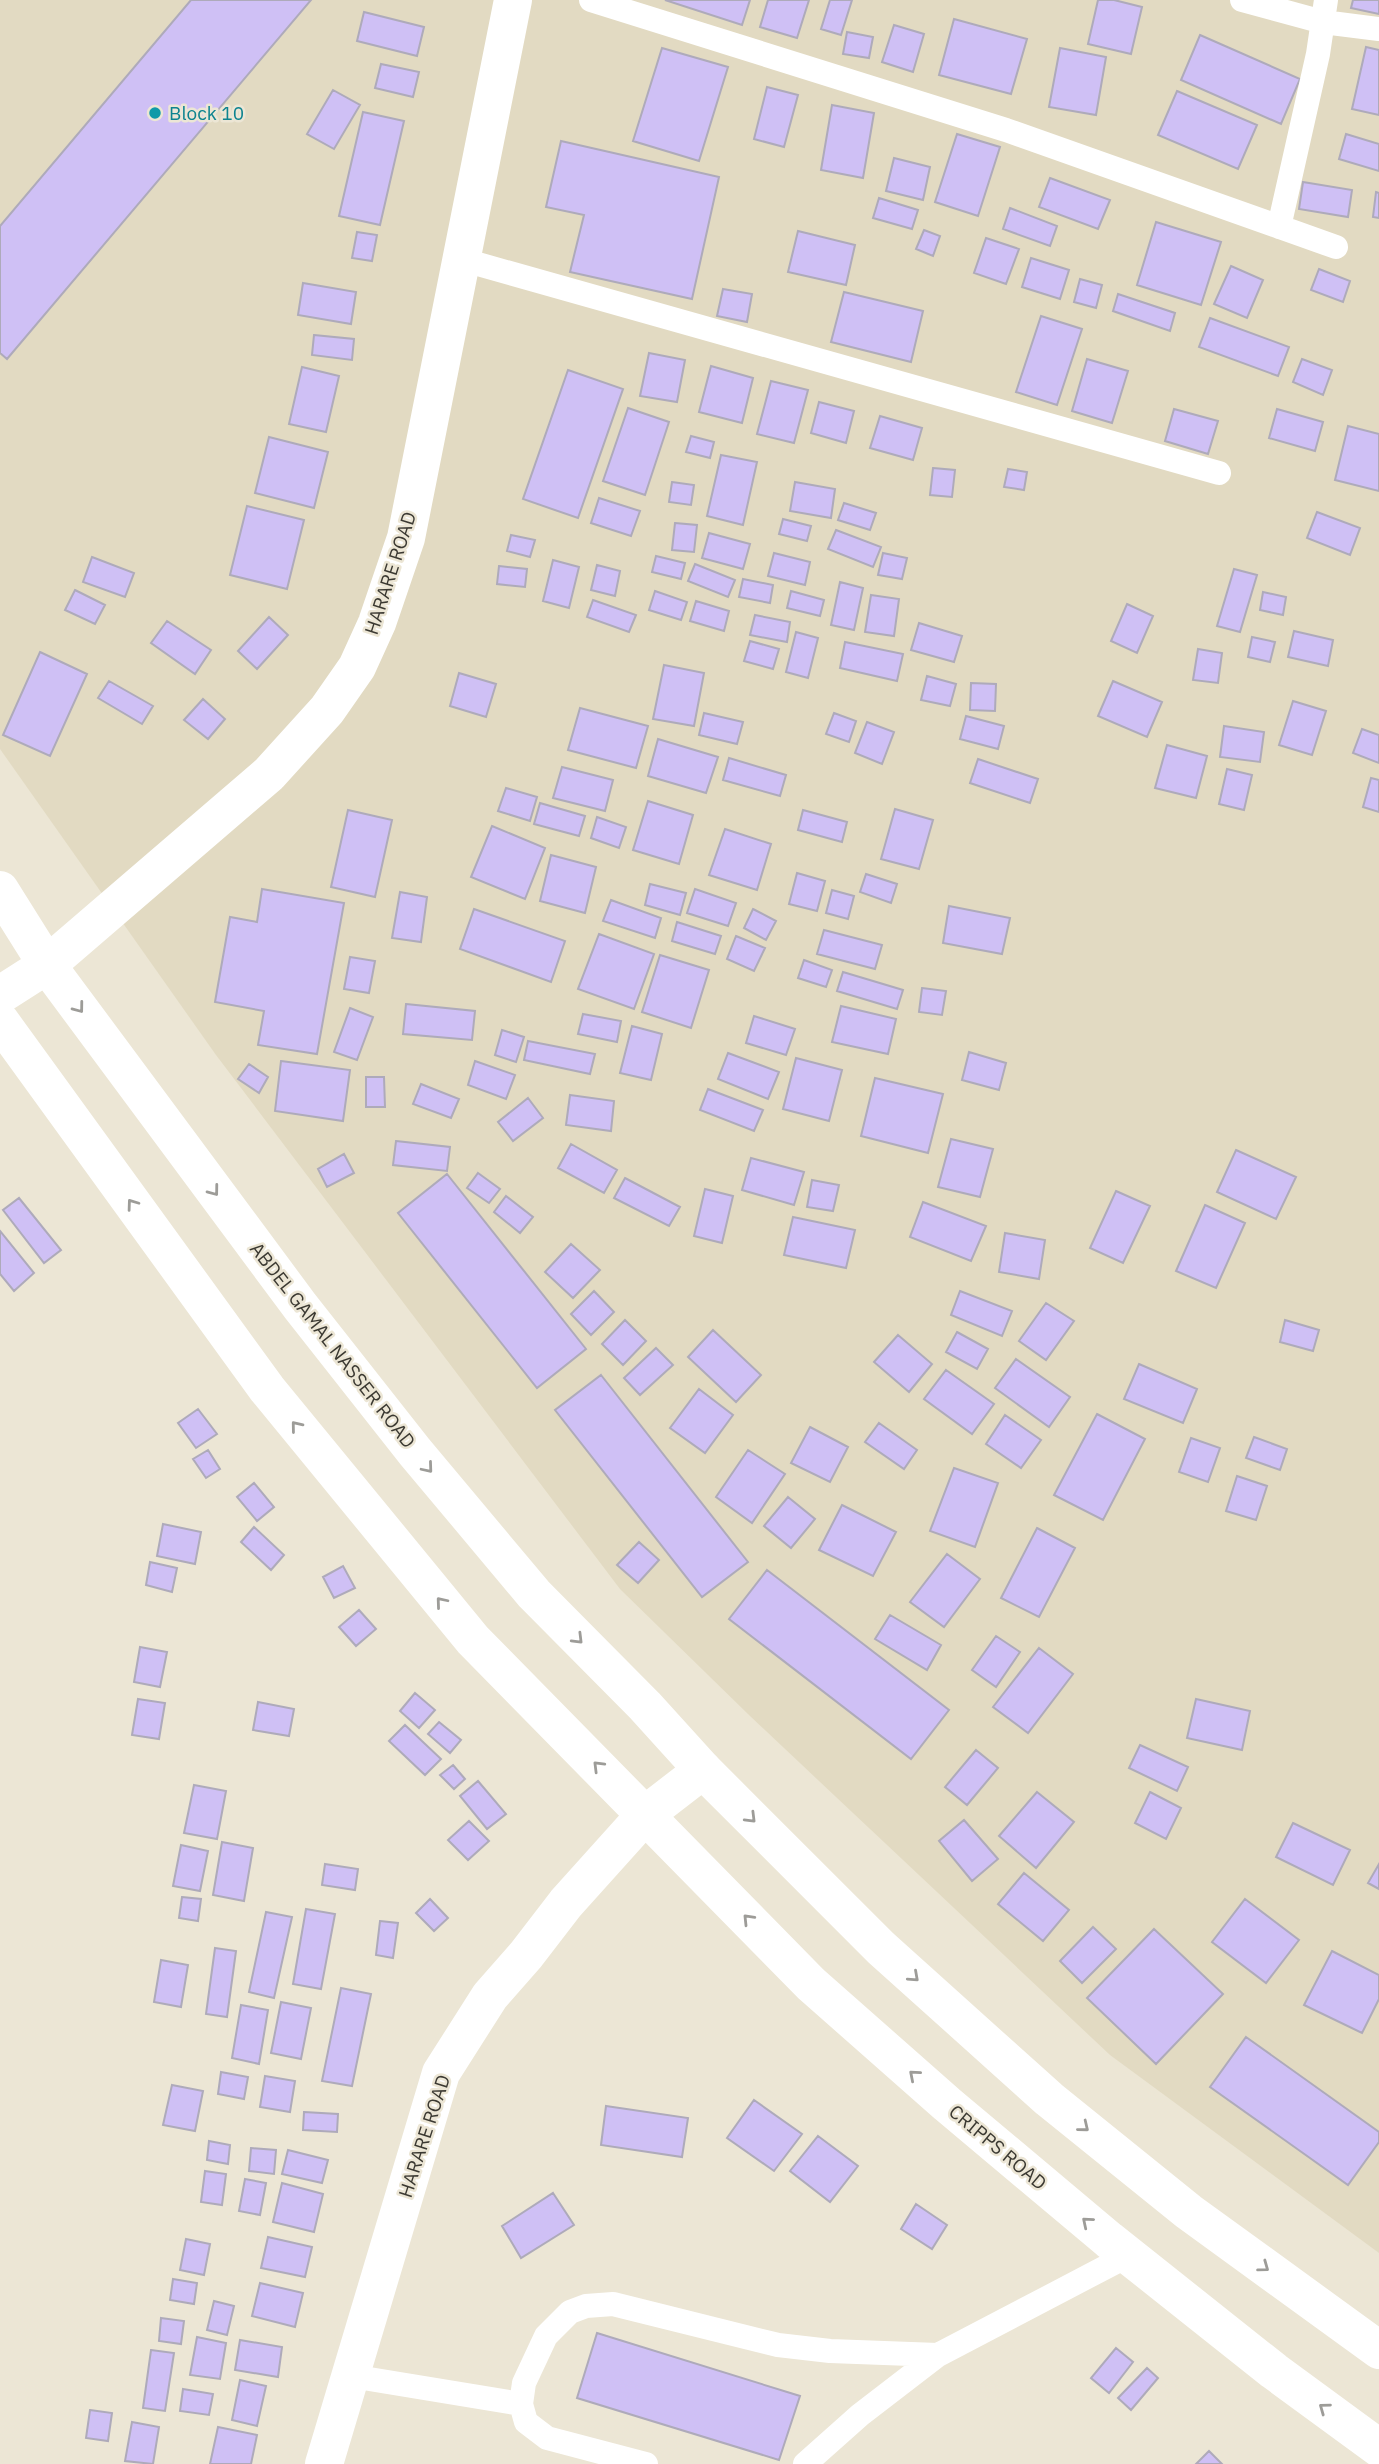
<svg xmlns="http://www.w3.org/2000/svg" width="1379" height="2464" font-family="'IBM Plex Sans',sans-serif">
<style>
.built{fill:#e2dac2}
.building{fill:#cfc0f5;stroke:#aeaaba;stroke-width:2}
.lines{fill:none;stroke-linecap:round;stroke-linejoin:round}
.service{stroke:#fff;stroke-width:24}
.minor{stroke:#fff;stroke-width:38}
.primary{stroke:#fff;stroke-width:38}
.oneway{stroke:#9d9c98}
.culture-dot{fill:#0f9aa8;stroke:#ece6d5;stroke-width:2.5}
.labels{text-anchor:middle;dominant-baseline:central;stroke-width:5;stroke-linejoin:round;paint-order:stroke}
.culture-label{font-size:19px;fill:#0d838f;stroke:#ece6d5;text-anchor:start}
.street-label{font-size:19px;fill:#3b3932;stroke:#ece6d5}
</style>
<rect width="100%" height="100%" fill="#ece6d5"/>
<!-- built -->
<path class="built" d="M0,0H1379V2253L1110,2055L750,1716L620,1589L216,1055L0,749Z"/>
<!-- building -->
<path class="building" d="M191,0H311L7,359L0,353V226Z
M665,0H750L742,25Z
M768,0H809L797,38L760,27Z
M830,0H852L841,35L821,29Z
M1098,0H1114L1142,7L1131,54L1088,44Z
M1353,0H1379V14L1351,8Z
M364,12L424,27L417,56L357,41Z
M954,19L1027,39L1011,94L939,75Z
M894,25L924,34L913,72L882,62Z
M847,32L873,37L869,58L843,54Z
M1200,35L1300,79L1281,124L1181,80Z
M1366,47L1379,50V115L1352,109Z
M662,48L728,67L699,161L633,141Z
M1060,48L1106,57L1096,115L1049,107Z
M381,64L419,72L413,97L375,88Z
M767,87L798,95L784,147L754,139Z
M333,90L360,105L334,149L307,134Z
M1177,91L1257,125L1238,169L1158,135Z
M832,105L874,113L863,178L821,170Z
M363,112L404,121L380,225L339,216Z
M957,134L1000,147L978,216L935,202Z
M1346,134L1379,144V171L1339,159Z
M561,141L719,177L692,299L570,272L584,215L546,207Z
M894,158L930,167L923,200L886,191Z
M1050,178L1110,200L1098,229L1039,207Z
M1303,182L1352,190L1348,217L1299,209Z
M1376,192L1379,193V218L1373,217Z
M879,198L918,210L912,229L873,218Z
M1010,208L1057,226L1050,246L1003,229Z
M1156,222L1221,242L1201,305L1137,285Z
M924,230L940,236L933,256L916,249Z
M798,231L855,245L846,285L788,272Z
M357,232L377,235L372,261L352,258Z
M986,238L1019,249L1006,284L974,273Z
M1031,258L1069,270L1060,299L1022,287Z
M1231,266L1263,280L1247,318L1214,304Z
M1319,269L1350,281L1343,302L1311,290Z
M1080,279L1102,285L1096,308L1074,302Z
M303,283L356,292L351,324L298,315Z
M723,289L752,294L747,322L717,316Z
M844,292L923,311L911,362L831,342Z
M1118,294L1175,313L1170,331L1113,311Z
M1041,316L1082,329L1057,405L1016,392Z
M1210,318L1289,347L1278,376L1199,347Z
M314,335L354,339L352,360L312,355Z
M649,353L685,360L677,402L640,396Z
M1087,359L1128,371L1112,423L1072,411Z
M1302,359L1332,370L1323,395L1293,382Z
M711,366L753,378L742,423L699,412Z
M302,367L339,376L326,432L289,424Z
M568,370L623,389L578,518L523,499Z
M771,381L808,390L794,443L757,434Z
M819,402L854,411L846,443L811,433Z
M628,408L669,422L645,495L603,481Z
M1174,409L1218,421L1208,454L1165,441Z
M1277,409L1323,422L1315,451L1269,438Z
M880,416L922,428L913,460L870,448Z
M1348,426L1379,434V491L1335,480Z
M691,436L714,442L710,458L686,452Z
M269,437L328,452L314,508L255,493Z
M721,455L757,462L743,525L707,516Z
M933,468L955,470L952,497L930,495Z
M1008,469L1027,472L1024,490L1004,487Z
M672,482L694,485L691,505L669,502Z
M795,482L835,489L831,518L790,511Z
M599,498L640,511L631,536L591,523Z
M844,503L876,513L870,530L838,520Z
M247,506L304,520L287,589L230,575Z
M1317,512L1360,528L1350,555L1307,538Z
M783,519L811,526L807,541L779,534Z
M675,523L697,525L694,552L672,550Z
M836,530L881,547L873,567L828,549Z
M709,533L750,544L743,569L702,558Z
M511,535L535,540L530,557L507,551Z
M774,553L810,562L805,585L768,576Z
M883,553L907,558L902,579L878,575Z
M656,556L685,563L681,579L652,572Z
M92,557L134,573L125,597L83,582Z
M553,560L579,567L569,608L543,601Z
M695,564L735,580L728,597L688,581Z
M597,565L620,571L615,596L591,590Z
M499,566L527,569L525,587L497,584Z
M1234,569L1257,575L1240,632L1217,626Z
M743,579L773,585L770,603L739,597Z
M840,582L863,588L854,630L831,625Z
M75,590L105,605L95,624L65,610Z
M655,591L687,602L681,620L649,610Z
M791,591L824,600L820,616L787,608Z
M1263,592L1286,597L1283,615L1260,610Z
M871,595L899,599L894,636L865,632Z
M593,600L636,615L629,632L587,617Z
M696,601L729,611L724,631L690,621Z
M1127,604L1153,616L1137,653L1111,641Z
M755,615L790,622L787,642L750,635Z
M269,617L288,635L257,669L238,651Z
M167,621L211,650L195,674L151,643Z
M919,623L962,636L954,662L911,650Z
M1294,631L1333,640L1328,666L1288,657Z
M796,632L818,638L808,678L786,672Z
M1252,637L1275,642L1270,662L1248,657Z
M750,641L779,649L773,669L744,661Z
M845,642L903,654L897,681L840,668Z
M1198,649L1222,653L1218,683L1193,680Z
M40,652L87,674L50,756L3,735Z
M664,665L704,673L694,726L653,719Z
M459,673L496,684L486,717L450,706Z
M927,676L956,684L950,706L921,700Z
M109,681L153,706L142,724L98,698Z
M1113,681L1162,702L1147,737L1098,716Z
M971,683L996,684L995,711L970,710Z
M203,699L225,719L208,739L184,720Z
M1293,701L1326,711L1312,755L1279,745Z
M580,708L648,726L636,768L568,750Z
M704,713L743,722L737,744L699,735Z
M834,713L856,721L849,742L826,734Z
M966,716L1004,726L998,749L960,739Z
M867,722L894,732L882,764L855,753Z
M1224,726L1264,732L1260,762L1220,757Z
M1362,729L1379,735V763L1353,753Z
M658,739L718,757L706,793L648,776Z
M1167,745L1207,756L1196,798L1155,788Z
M729,758L786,775L780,796L723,780Z
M978,759L1038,779L1030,803L970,783Z
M562,767L613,780L605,811L553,798Z
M1227,769L1252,775L1244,810L1219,804Z
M1371,778L1379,780V812L1363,807Z
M506,788L537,797L530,821L498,811Z
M648,801L693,815L679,864L633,850Z
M540,803L585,816L579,836L534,824Z
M895,809L933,820L919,869L881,859Z
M348,810L392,820L375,897L331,887Z
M803,810L847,822L842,842L798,830Z
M597,817L626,827L619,848L591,838Z
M492,826L545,848L525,899L471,877Z
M725,829L771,844L757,890L709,875Z
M551,855L596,867L585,913L540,901Z
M797,873L825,881L817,911L789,904Z
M866,874L897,884L891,903L860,892Z
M650,884L686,893L680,915L645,905Z
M262,889L344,903L317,1054L258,1045L264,1011L215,1002L230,917L257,922Z
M695,889L736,903L728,926L687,913Z
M832,890L854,896L848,919L826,913Z
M400,892L427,897L421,942L392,938Z
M611,900L661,918L655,938L603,921Z
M949,906L1010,918L1002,954L943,943Z
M474,909L565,941L551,982L460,949Z
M753,909L776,921L766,940L744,928Z
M677,922L721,936L715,954L672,941Z
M824,930L882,945L875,969L817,954Z
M599,934L654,954L634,1009L578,989Z
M736,936L765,948L754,971L727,959Z
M660,955L709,970L691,1028L642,1012Z
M350,957L375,961L369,993L344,989Z
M804,960L832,970L826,987L798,978Z
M843,972L903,990L897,1009L837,991Z
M922,988L946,991L942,1015L919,1012Z
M406,1004L475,1011L472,1040L403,1034Z
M841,1006L896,1019L888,1054L832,1042Z
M350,1008L373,1017L357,1060L334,1052Z
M583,1014L621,1021L617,1042L578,1034Z
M754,1016L795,1029L786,1055L746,1043Z
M632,1026L662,1034L651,1080L620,1073Z
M502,1030L524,1037L516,1062L495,1055Z
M528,1041L595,1054L590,1074L524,1060Z
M969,1052L1006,1063L999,1090L962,1080Z
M728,1053L779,1072L768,1099L718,1079Z
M796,1058L842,1070L829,1121L783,1109Z
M281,1061L350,1070L343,1121L275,1111Z
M475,1061L515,1075L506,1099L468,1085Z
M249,1064L268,1077L259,1093L238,1079Z
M366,1077H384L385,1107H366Z
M875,1078L943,1094L928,1153L861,1136Z
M421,1084L459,1099L451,1118L413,1104Z
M708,1089L763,1110L754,1131L700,1110Z
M570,1095L614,1101L611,1131L566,1125Z
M528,1098L543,1118L513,1141L498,1122Z
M951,1139L993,1149L980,1197L938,1187Z
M396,1141L450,1147L447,1171L393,1165Z
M571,1144L617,1170L604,1193L558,1168Z
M1236,1150L1296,1177L1276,1219L1217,1192Z
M344,1154L354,1173L327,1187L318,1169Z
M751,1158L804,1172L794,1205L742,1190Z
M478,1173L500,1189L489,1203L467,1188Z
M447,1174L586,1349L537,1388L398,1213Z
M625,1178L680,1207L669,1226L614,1198Z
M812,1180L839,1185L833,1211L807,1207Z
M705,1189L733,1196L722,1243L694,1236Z
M1116,1191L1150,1206L1123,1263L1090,1248Z
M506,1196L533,1217L520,1233L494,1212Z
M19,1198L61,1250L44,1263L3,1210Z
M923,1202L986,1226L971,1261L910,1237Z
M1205,1205L1245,1223L1216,1288L1176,1271Z
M793,1217L855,1230L846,1268L784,1255Z
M0,1231L34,1273L14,1291L0,1274Z
M1005,1233L1045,1240L1039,1279L999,1272Z
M571,1244L600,1270L573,1298L545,1272Z
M594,1291L614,1312L591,1335L571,1314Z
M960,1291L1012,1311L1002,1336L951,1315Z
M1046,1303L1074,1321L1046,1360L1019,1341Z
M625,1320L646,1341L623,1365L602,1344Z
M1285,1320L1319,1330L1313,1351L1280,1342Z
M713,1330L761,1375L736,1402L688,1357Z
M957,1332L988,1349L977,1369L946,1352Z
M898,1335L932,1364L909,1392L874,1362Z
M656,1348L673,1365L640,1395L624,1378Z
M1016,1359L1070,1397L1049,1427L995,1388Z
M1139,1364L1197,1389L1183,1423L1124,1399Z
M946,1370L994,1404L972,1434L924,1399Z
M601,1375L748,1562L702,1597L555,1410Z
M699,1389L733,1415L705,1453L670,1428Z
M198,1409L217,1434L196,1448L178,1423Z
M1097,1414L1145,1439L1103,1520L1054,1495Z
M1005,1415L1041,1440L1021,1468L986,1444Z
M879,1423L917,1450L904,1469L865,1442Z
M810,1427L848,1447L830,1482L791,1463Z
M1254,1437L1287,1449L1280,1470L1246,1458Z
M1191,1438L1220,1448L1208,1482L1179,1472Z
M208,1450L220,1469L206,1478L193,1459Z
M748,1450L785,1474L752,1523L716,1497Z
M954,1468L998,1483L975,1547L930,1531Z
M1237,1476L1267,1486L1256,1520L1226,1511Z
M254,1483L274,1507L257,1521L237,1497Z
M788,1497L815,1519L791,1548L764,1526Z
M842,1505L896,1532L873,1576L819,1550Z
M163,1524L201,1532L195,1564L157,1556Z
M254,1527L284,1555L271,1570L241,1542Z
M1037,1528L1075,1548L1039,1617L1001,1598Z
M639,1542L659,1560L638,1583L617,1565Z
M947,1554L980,1579L944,1627L910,1602Z
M150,1562L177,1568L172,1592L146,1585Z
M343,1566L355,1588L334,1598L323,1577Z
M767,1570L949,1710L911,1759L729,1619Z
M359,1610L376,1629L356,1646L339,1627Z
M890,1615L941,1645L927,1670L875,1639Z
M996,1636L1020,1652L996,1687L972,1670Z
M140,1647L167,1652L160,1687L134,1682Z
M1039,1648L1073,1674L1028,1733L993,1707Z
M415,1693L435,1710L419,1728L400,1711Z
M138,1699L165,1703L159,1739L132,1735Z
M1196,1699L1250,1711L1242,1750L1187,1738Z
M258,1702L294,1709L289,1736L253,1730Z
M439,1722L461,1740L450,1753L428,1734Z
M405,1725L441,1759L425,1775L389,1741Z
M1140,1745L1188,1767L1177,1791L1129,1768Z
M976,1750L998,1768L967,1805L945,1787Z
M453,1765L465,1779L454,1789L440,1775Z
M478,1781L506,1814L487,1829L460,1796Z
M194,1785L226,1791L217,1839L184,1833Z
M1037,1792L1074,1822L1036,1868L999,1836Z
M1150,1792L1181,1808L1166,1839L1135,1823Z
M964,1820L998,1859L972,1881L939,1841Z
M469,1821L489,1841L468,1860L448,1840Z
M1293,1823L1350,1850L1333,1885L1276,1857Z
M222,1842L253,1848L244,1901L213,1895Z
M181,1845L208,1851L200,1891L173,1886Z
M325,1864L358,1869L355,1890L322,1885Z
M1379,1864V1889L1368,1883Z
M1024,1873L1069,1910L1043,1941L998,1904Z
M182,1897L201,1899L198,1921L179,1918Z
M430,1899L448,1918L434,1931L416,1913Z
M1245,1899L1299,1940L1266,1983L1212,1942Z
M306,1909L335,1914L321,1989L293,1984Z
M266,1912L292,1917L274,1998L249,1992Z
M380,1921L398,1923L393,1958L376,1955Z
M1093,1927L1116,1949L1082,1983L1060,1961Z
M1154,1929L1223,1994L1156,2064L1087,1998Z
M215,1948L236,1951L227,2017L206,2014Z
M1332,1951L1379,1975V1999L1362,2033L1304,2005Z
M161,1960L188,1965L181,2007L154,2002Z
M341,1988L371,1994L352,2086L322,2081Z
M281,2002L311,2008L301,2059L271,2053Z
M241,2005L268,2010L259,2064L232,2058Z
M1246,2037L1379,2132V2142L1348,2185L1210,2087Z
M221,2072L248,2077L244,2099L218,2094Z
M265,2076L295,2081L290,2112L260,2107Z
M172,2085L203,2091L195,2131L163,2125Z
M754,2100L802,2134L774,2171L727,2138Z
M606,2106L688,2118L682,2157L601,2145Z
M304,2112L338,2114L337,2132L303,2130Z
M818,2136L858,2166L830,2202L790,2171Z
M209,2141L230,2145L228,2164L207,2160Z
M251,2148L276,2150L274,2174L249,2171Z
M288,2150L328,2160L322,2183L282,2174Z
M205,2171L226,2174L222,2205L201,2202Z
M245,2179L266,2183L260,2215L239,2211Z
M282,2183L323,2194L314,2232L273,2222Z
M553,2193L574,2225L521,2258L502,2226Z
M916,2204L947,2225L932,2249L901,2229Z
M268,2237L312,2247L305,2277L261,2268Z
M186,2239L210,2244L204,2275L180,2270Z
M173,2279L197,2283L194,2304L170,2300Z
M260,2283L303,2293L295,2327L252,2316Z
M214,2301L234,2306L227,2335L207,2330Z
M161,2318L184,2321L181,2344L159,2341Z
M597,2333L800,2396L779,2460L577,2398Z
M197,2337L226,2343L220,2379L190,2375Z
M240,2340L282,2347L278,2377L235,2370Z
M1116,2348L1133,2362L1109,2393L1091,2378Z
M151,2350L174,2353L165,2411L143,2408Z
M1147,2368L1158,2378L1131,2410L1118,2398Z
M240,2380L266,2386L257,2426L232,2420Z
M183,2389L213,2394L209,2415L180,2411Z
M90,2410L112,2413L108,2441L86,2438Z
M132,2422L159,2427L153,2464L125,2461Z
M218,2427L257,2435L251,2464H210Z
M1209,2451L1222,2464H1196Z"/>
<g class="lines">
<!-- service -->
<path class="service" d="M591,0L1006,130L1336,247
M1242,0L1323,22L1379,29
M1279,227L1318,54L1326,0
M460,259L1219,473
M351,2376L521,2404
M646,2464L547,2438L526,2422L521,2404L524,2383L546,2336L570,2312L586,2306L613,2304L778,2345L830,2351L938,2355
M805,2464L860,2415L938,2355L1129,2255"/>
<!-- minor -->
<path class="minor" d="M0,995L47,965L269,774L327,710L357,667L377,623L406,538L513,0
M324,2464L441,2073L490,1996L526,1955L566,1903L646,1814L703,1770"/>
<!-- primary -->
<path class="primary" d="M0,890L47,965L300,1306L415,1452L534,1594L645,1706L703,1770L881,1948L1049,2099L1189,2212L1379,2350
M0,1021L267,1389L473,1640L811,1984L947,2104L1109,2240L1274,2371L1379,2448"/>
</g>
<!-- one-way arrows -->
<defs><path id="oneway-chevron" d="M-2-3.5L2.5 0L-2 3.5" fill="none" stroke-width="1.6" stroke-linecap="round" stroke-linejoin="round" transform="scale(1.75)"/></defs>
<g class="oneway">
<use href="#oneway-chevron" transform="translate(79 1008) rotate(53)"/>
<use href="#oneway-chevron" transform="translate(214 1191) rotate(53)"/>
<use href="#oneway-chevron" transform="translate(132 1204) rotate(-126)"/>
<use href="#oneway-chevron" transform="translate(296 1426) rotate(-129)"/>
<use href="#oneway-chevron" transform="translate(428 1468) rotate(50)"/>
<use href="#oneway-chevron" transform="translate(441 1602) rotate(-130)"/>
<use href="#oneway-chevron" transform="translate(578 1639) rotate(45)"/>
<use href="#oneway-chevron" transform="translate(598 1766) rotate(-135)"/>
<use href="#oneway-chevron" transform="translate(751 1818) rotate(45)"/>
<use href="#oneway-chevron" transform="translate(748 1919) rotate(-134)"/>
<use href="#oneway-chevron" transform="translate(914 1977) rotate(42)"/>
<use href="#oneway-chevron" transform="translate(914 2075) rotate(-139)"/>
<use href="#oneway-chevron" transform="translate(1084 2127) rotate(39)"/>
<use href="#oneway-chevron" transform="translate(1087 2222) rotate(-140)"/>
<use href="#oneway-chevron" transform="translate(1264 2267) rotate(36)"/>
<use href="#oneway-chevron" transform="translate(1324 2408) rotate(-144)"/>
</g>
<!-- markers -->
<circle class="culture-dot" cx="155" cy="113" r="7"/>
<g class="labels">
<!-- culture labels -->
<g class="culture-label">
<text x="169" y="113">Block 10</text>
</g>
<!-- street labels -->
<g class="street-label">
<text transform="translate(390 573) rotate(-72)">HARARE ROAD</text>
<text transform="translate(333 1345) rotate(52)">ABDEL GAMAL NASSER ROAD</text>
<text transform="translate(424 2136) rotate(-72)">HARARE ROAD</text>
<text transform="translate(998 2147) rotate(40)">CRIPPS ROAD</text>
</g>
</g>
</svg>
